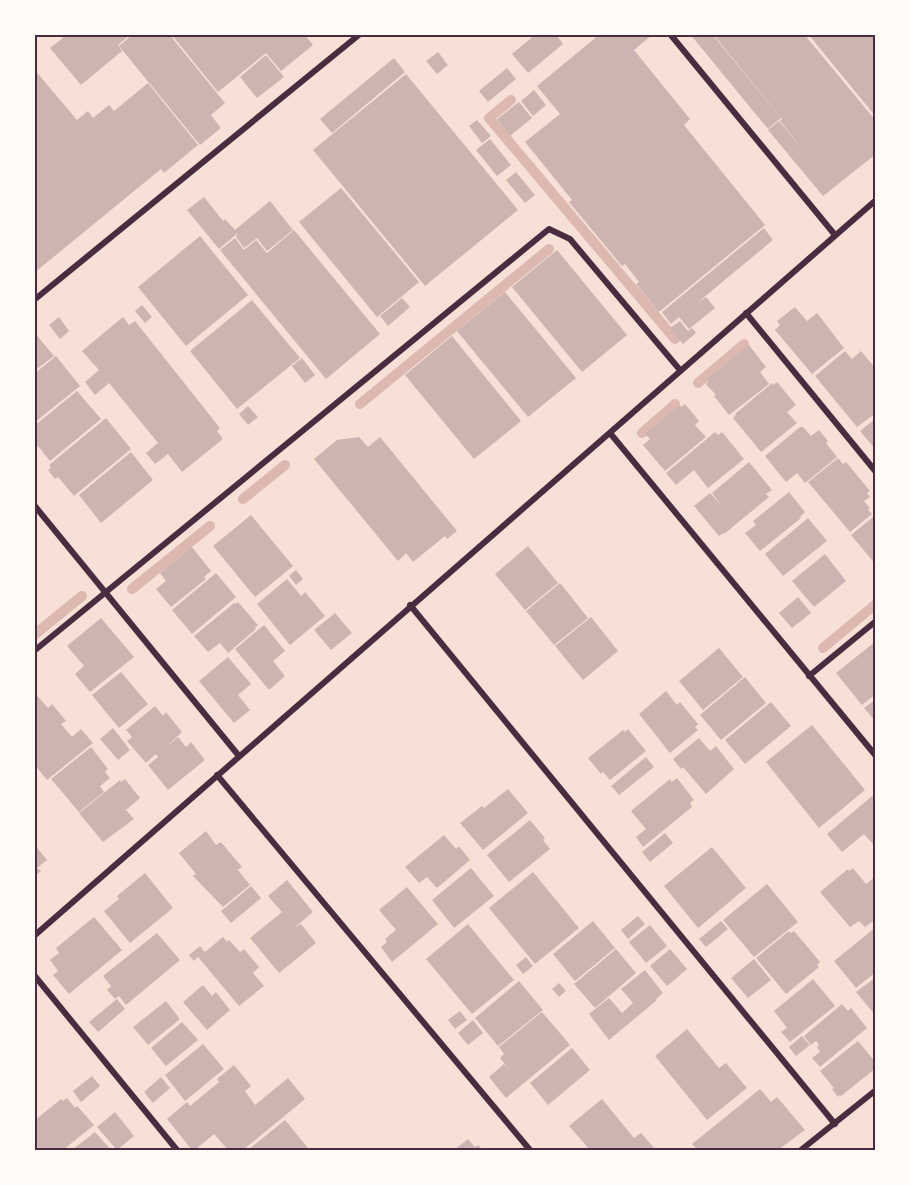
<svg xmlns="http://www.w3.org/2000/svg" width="910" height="1185" font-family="'Asap Condensed',sans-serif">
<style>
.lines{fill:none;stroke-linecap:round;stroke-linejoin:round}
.stream{stroke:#dcb8b0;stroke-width:10}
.building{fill:#ccb4b1}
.minor{stroke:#4a2c40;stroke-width:6}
.neatline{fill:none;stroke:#4a2c40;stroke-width:2}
</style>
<rect width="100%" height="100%" fill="#f7e1d7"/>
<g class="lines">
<!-- stream -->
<path class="stream" d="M511,100L489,118L675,339
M698,383L744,344
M360,404L549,249
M642,433L675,404
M243,499L285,465
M132,589L210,526
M34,635L82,596
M823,648L876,604"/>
</g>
<!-- building -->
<path class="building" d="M60,34H131L118,45L122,51L81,85L50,48L63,38Z
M133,34H169L225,103L211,115L221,128L200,145L119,46Z
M171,34H304L313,45L281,71L266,53L218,92Z
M536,34H556L563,44L528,73L512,54Z
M600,34H653L634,50L690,119L684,125L765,225L659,312L636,284L639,282L625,264L622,266L569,202L572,200L525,142L560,114L537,86Z
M690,34H712L781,118L768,129Z
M713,34H804L876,121V154L823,196L768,130L779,121L805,152L780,121L782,119Z
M808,34H876V117Z
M438,52L448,65L437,74L426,61Z
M266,55L284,77L257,98L240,77Z
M394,58L405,72L332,133L320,119Z
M507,68L516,79L488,102L479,91Z
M34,69L77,120L88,111L93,118L109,105L114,111L148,83L198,145L164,173L161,169L34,273Z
M406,74L518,210L425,286L313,150Z
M534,90L546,105L533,116L521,101Z
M519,102L532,118L510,136L497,119Z
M477,120L491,136L482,143L469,126Z
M490,139L511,165L497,176L476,150Z
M516,172L535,195L525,203L506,180Z
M341,188L419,282L377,317L299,222Z
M204,197L223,221L225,219L235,230L270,201L293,230L267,251L257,238L244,248L236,237L238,233L219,249L187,210Z
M764,228L773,240L697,303L706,297L715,308L689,329L679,317L671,324L662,312Z
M294,230L380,334L326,379L220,250L235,238L244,250L256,240L267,253Z
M200,236L248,295L186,346L138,287Z
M557,250L627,335L582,372L512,287Z
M505,292L576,378L528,417L457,331Z
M402,298L410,307L388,326L380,316Z
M252,300L300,358L237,409L190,351Z
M142,305L152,317L145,323L135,311Z
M795,307L807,321L817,313L844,348L812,374L775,330L780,325L777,321Z
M59,317L69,331L60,339L49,325Z
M123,317L129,325L135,321L220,428L217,431L223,439L182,472L168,454L155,464L146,453L158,443L109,383L95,395L85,382L99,370L82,351Z
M680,321L688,331L692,328L696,333L683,344L670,328Z
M34,332L54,356L34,371Z
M452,336L521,421L474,459L405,375Z
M749,345L766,367L760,372L769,384L729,415L714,396L716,395L706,384L709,381L707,379Z
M845,351L852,359L861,351L876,369V413L857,427L815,376Z
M56,356L80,386L34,423V374Z
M302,358L315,375L305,383L292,366Z
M777,382L796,405L787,412L797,423L761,452L733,418L736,415L735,414L772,383L773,385Z
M77,391L101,419L50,461L34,441V426Z
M685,404L699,421L695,425L706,437L665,471L643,445L650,439L645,434L680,405L681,407Z
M248,406L258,417L248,425L239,414Z
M106,418L131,449L74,496L58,477L55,479L48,470L51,468L49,465Z
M876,418V450L860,431Z
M800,427H803L811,436L819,430L828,441L826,443L837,457L805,483L797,473L786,482L765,456Z
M715,432L718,435L722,432L744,459L708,488L694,470L676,485L666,473Z
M359,437L368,447L380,437L457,531L447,539L445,536L413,562L406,553L398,561L314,459L337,440Z
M131,452L153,480L101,523L79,495Z
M838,458L843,464L846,462L870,491L867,493L870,497L864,501L870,508L868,510L872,514L850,532L808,482Z
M749,462L772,490L766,494L769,497L724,534L723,533L719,536L694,506L710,493L722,506L712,493Z
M789,492L805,512L800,517L801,518L760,551L745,533L756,525L753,521Z
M251,515L293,566L255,597L213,546Z
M873,517L876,520V565L851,535Z
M808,518L827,541L783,576L765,554Z
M528,546L558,583L525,610L495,574Z
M192,547L211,571L204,577L206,579L171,607L156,589L166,581L160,573Z
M825,554L846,581L814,607L792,581Z
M296,570L303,579L296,585L289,576Z
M216,573L236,597L192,634L172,610Z
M287,579L301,596L305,592L325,616L290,645L257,604Z
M560,583L588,618L554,645L526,611Z
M798,597L811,613L792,628L779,613Z
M238,602L258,625L255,628L256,629L228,653L220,643L208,652L194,636L234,603L235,604Z
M335,613L352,633L331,650L314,630Z
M591,617L618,651L583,680L555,646Z
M101,618L134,657L90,692L75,674L84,666L67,646Z
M264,625L285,651L273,661L285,676L269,690L235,649Z
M876,641V694L862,705L836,673Z
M719,648L743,677L703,710L679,681Z
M228,657L251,684L238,695L250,710L234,723L199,681Z
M121,672L148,704L119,728L92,695Z
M745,677L766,703L721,740L700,715Z
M666,691L677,705L680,702L698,724L695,727L698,730L670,753L639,714Z
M34,692L48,708L52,704L66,721L61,724L72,737L81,729L93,743L47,780L34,764Z
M876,699V722L864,708Z
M771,702L791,726L745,764L725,740Z
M155,706L163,716L166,712L182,732L165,748L178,737L186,747L191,742L205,760L168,790L148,765L158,757L156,754L146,763L127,741L132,737L126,730Z
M812,725L865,790L819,828L766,762Z
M113,728L130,750L118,760L100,739Z
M628,729L646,751L610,780L603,772L601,774L588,758L623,730L625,732Z
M699,738L710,751L716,746L734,769L706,794L683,767L681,769L673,759Z
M91,747L108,769L105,772L110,778L100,786L104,792L79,812L51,779Z
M646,757L654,767L619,795L611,786Z
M677,778L694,800L690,803L692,807L643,847L636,837L646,829L631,811L670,779L672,782Z
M125,779L140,798L126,810L134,819L103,842L79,813L120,780L121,782Z
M508,789L528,813L483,850L460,823L482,806L484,808Z
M872,796L876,800V842L873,844L864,834L842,852L827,834Z
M530,820L545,838L543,840L550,849L509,882L487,855Z
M206,831L216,845L221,842L242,867L238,870L250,885L223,907L193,876L196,874L179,853Z
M665,833L673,843L650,862L642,852Z
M444,835L456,849L459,846L470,860L437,888L427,877L419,883L405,867Z
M34,844L47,860L37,868L41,871L34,877Z
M712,847L746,888L698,928L664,886Z
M471,868L494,896L454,928L432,900Z
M853,868L866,884L876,876V919L865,927L859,921L850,927L820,892L848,869L849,871Z
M533,872L579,928L535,964L489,908Z
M145,873L173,908L130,943L104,911L119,899L117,896Z
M287,880L313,912L294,928L301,924L316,943L279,973L250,938L282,912L268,896Z
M767,884L798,922L754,957L723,920Z
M251,886L261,898L231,923L221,911Z
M407,887L438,924L392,962L381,947L387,942L385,939L396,930L379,910Z
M638,916L645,924L628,939L621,930Z
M94,917L122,950L69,994L53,975L58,971L50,960L59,953L56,948Z
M593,921L615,948L575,981L553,954Z
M721,921L728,929L706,947L699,939Z
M468,924L514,980L472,1014L426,959Z
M650,925L667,946L646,963L629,942Z
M876,927V972L856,988L834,961Z
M789,931L790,933L794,931L820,962L817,965L819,967L786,994L756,958Z
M157,933L180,960L126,1005L119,996L115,999L107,990L111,986L103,976Z
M223,937L227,942L229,940L240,952L244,949L259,967L253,973L264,986L239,1006L198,957L194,961L189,955L200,946L205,952Z
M616,949L636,973L595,1008L574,984Z
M670,949L687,969L667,986L650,966Z
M526,957L533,966L523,974L516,965Z
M754,959L771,980L748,998L731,978Z
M645,970L663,993L656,999L657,1000L609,1040L589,1014L609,998L622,1013L633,1003L621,989Z
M876,977V1016L856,992Z
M813,979L835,1006L790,1042L781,1032L787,1028L774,1011Z
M519,981L543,1010L498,1046L475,1018Z
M559,983L566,991L559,997L552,989Z
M203,985L212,996L216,992L230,1010L207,1030L183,1002Z
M117,999L125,1009L98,1032L89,1022Z
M166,1001L180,1019L148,1045L133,1027Z
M842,1004L848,1011L851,1008L867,1028L820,1067L812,1058L820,1052L817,1047L819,1045L816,1041L811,1045L804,1036Z
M460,1011L467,1020L455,1029L448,1020Z
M542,1012L570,1045L506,1098L489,1077L504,1064L512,1073L500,1058L504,1054L499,1047Z
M473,1020L483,1033L468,1045L458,1033Z
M182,1022L198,1040L166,1066L151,1048Z
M687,1029L719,1068L726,1063L747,1088L707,1120L655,1056Z
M802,1036L810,1045L796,1056L789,1047Z
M858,1041L876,1063V1068L841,1096L840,1095L838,1097L832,1089L834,1088L820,1071Z
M203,1044L224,1069L185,1101L165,1075Z
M572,1048L590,1070L548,1105L530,1083Z
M234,1065L251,1086L245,1091L255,1105L288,1078L305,1099L243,1150H228L214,1134L195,1150H192L167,1119L187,1102L190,1106L219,1082L217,1079Z
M92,1076L100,1086L81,1102L73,1091Z
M161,1077L170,1088L153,1103L144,1092Z
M760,1089L771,1102L777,1097L805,1130L778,1150H698L692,1144Z
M67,1098L75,1108L77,1106L94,1125L63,1150H40L34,1143V1121L61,1099L63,1101Z
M602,1099L634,1138L641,1133L656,1150H590L569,1126Z
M115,1112L134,1136L117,1150L97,1127Z
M285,1120L308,1148L304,1150H248Z
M95,1132L111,1150H72Z
M468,1139L475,1147L478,1145L483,1150H454Z"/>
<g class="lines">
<!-- minor -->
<path class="minor" d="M670,34L835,235
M34,300L360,34
M746,313L876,472
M610,433L876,756
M34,505L239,756
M410,605L835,1124
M34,651L549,229L570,239L680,370
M809,676L876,621
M217,775L530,1150
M34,936L876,200
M34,975L177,1150
M801,1150L876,1090"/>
</g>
<!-- border -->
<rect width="910" height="1185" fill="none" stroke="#fffaf5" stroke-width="72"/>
<rect x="36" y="36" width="838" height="1113" class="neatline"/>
</svg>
